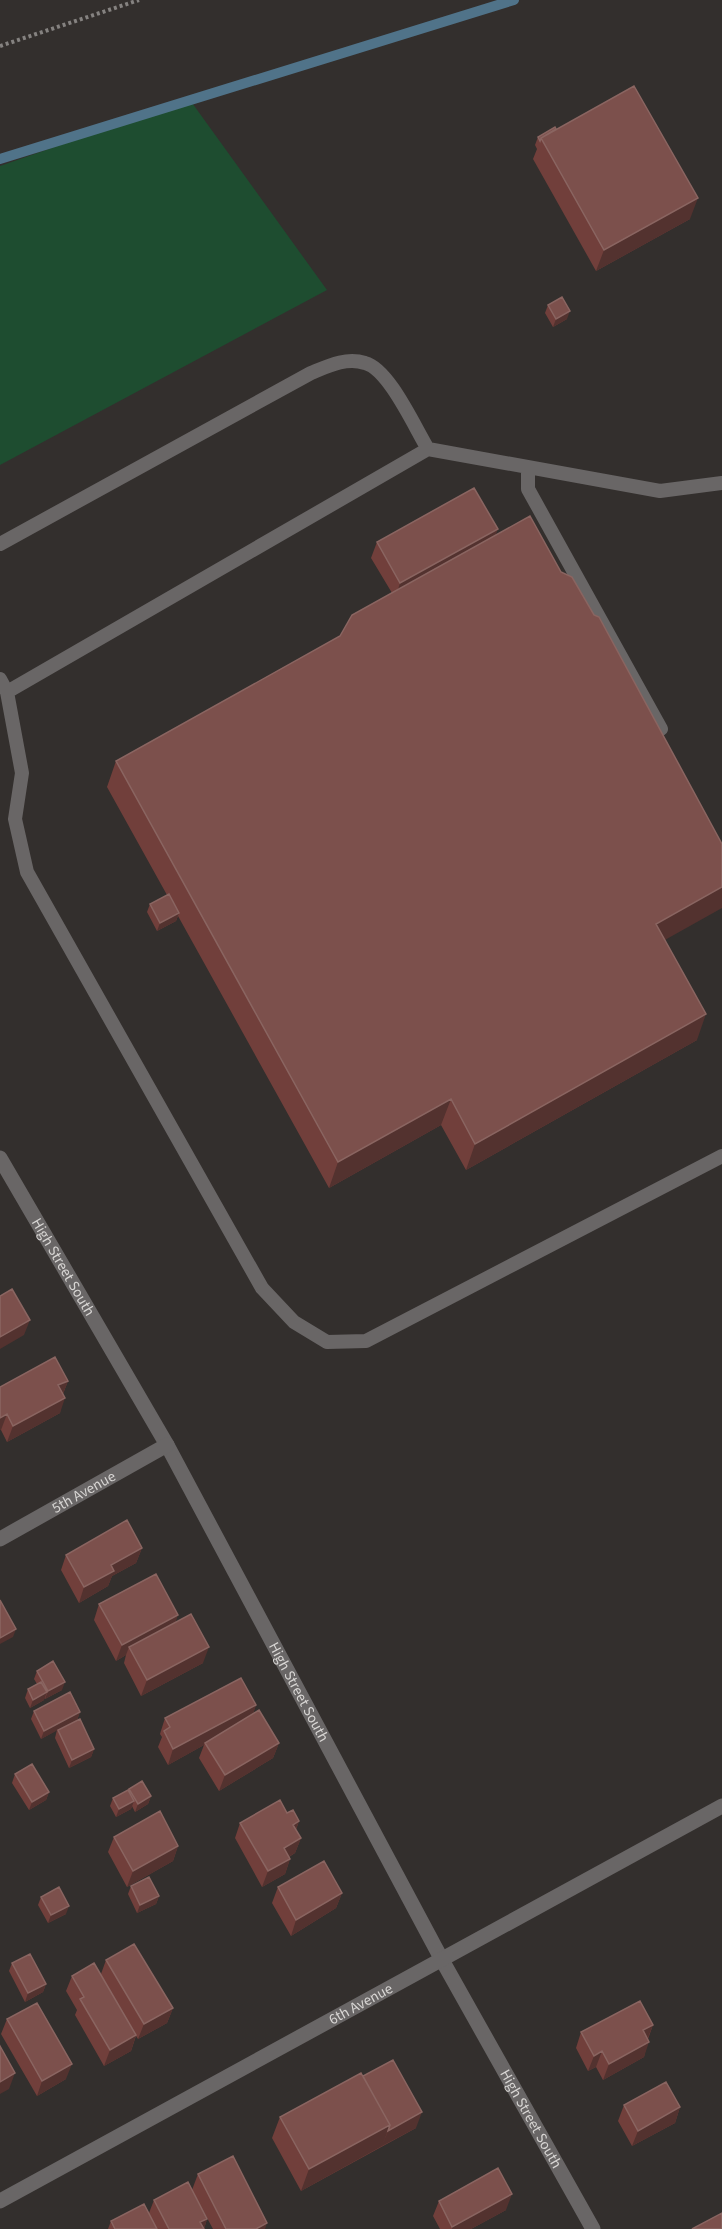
<svg xmlns="http://www.w3.org/2000/svg" width="722" height="2229" font-family="'Source Sans 3',sans-serif">
<style>
.park{fill:#1e4d30}
.lines{fill:none;stroke-linecap:round;stroke-linejoin:round}
.stream{stroke:#507389;stroke-width:10}
.path{stroke:#858280;stroke-width:4;stroke-dasharray:3 3;stroke-linecap:butt}
.service{stroke:#696666;stroke-width:14}
.minor{stroke:#696666;stroke-width:15}
.wall{fill:#713f3b}
.shaded-wall{fill:#53322f}
.building{fill:#7c504c;stroke:#8a6561;stroke-width:1.5}
.labels{text-anchor:middle;dominant-baseline:central;stroke-width:5;stroke-linejoin:round;paint-order:stroke}
.street-label{font-size:15px;fill:#d8d6d4;stroke:#1a1817}
</style>
<rect width="100%" height="100%" fill="#332f2d"/>
<!-- park -->
<path class="park" d="M190,100L327,290L0,465V166Z"/>
<g class="lines">
<!-- stream -->
<path class="stream" d="M0,159L514,0"/>
<!-- path -->
<path class="path" d="M0,46L139,0"/>
<!-- service -->
<path class="service" d="M528,467V489L661,729
M0,544L311,373C328,366 346,357 365,363C389,369 415,428 428,449L660,491L722,483
M0,679L7,692L22,773L15,819L27,872L262,1288L294,1322L327,1342L366,1341L722,1156
M7,692L428,449"/>
<!-- minor -->
<g class="minor">
<path id="s1" d="M0,1158L167,1445L442,1960L593,2229"/>
<path id="s2" d="M0,1539L167,1445"/>
<path id="s3" d="M0,2201L722,1806"/>
</g>
</g>
<!-- wall -->
<path class="wall" d="M556,129L690,219L596,271L533,159L537,149L535,145L538,137Z
M548,305L567,319L553,327L545,313Z
M495,536L665,939L697,1040L466,1170L441,1125L329,1188L178,916L176,921L157,931L147,912L150,904L167,895L107,787L116,761L340,636L392,593L371,558L377,542Z
M68,1381L63,1394L60,1413L7,1442L1,1430H0V1387Z
M142,1548L136,1563L112,1576L108,1586L79,1603L61,1570L66,1555Z
M99,1604L175,1623L203,1663L141,1696L124,1663L126,1655L116,1661L94,1620Z
M37,1671L62,1690L45,1699L44,1698V1700L30,1708L25,1698L28,1689L37,1684L34,1679Z
M256,1705L253,1713L279,1743L273,1758L219,1791L199,1758L204,1745L168,1765L158,1747L162,1737L160,1734L165,1718Z
M34,1711L80,1712L77,1720L94,1749L91,1757L69,1768L55,1738L57,1730L41,1739L31,1719Z
M15,1774L49,1792L46,1800L29,1810L12,1783Z
M129,1789L151,1796L148,1804L135,1812L132,1806L131,1809L116,1817L110,1806L113,1798L128,1791Z
M287,1813L299,1821L296,1830L301,1838L295,1853L289,1857L290,1859L285,1874L262,1887L235,1838L240,1823Z
M114,1837L178,1846L173,1861L127,1887L108,1852Z
M131,1886L159,1896L156,1904L137,1913L128,1894Z
M278,1887L342,1893L336,1908L291,1936L272,1903Z
M41,1897L66,1914L48,1923L38,1905Z
M106,1960L173,2008L167,2023L138,2039L136,2036L131,2051L104,2066L75,2015L77,2010L66,1991L72,1976L101,1974Z
M12,1963L46,1984L43,1992L25,2002L9,1971Z
M7,2019L66,2079L37,2096L1,2034Z
M653,2025L648,2039L644,2057L603,2080L596,2067L588,2071L576,2048L581,2032Z
M363,2076L416,2128L301,2191L272,2138L280,2117Z
M624,2105L680,2107L675,2123L632,2146L618,2121Z
M198,2174L265,2229H213L192,2190Z
M154,2200L207,2219L204,2229H108L111,2221L149,2213Z
M439,2201L506,2210L471,2229H440L433,2216Z"/>
<!-- shaded-wall -->
<path class="shaded-wall" d="M698,198L690,219L596,271L604,250Z
M570,311L567,319L553,327L556,319Z
M498,529L492,545L395,599L400,583Z
M722,887V908L647,950L656,924Z
M179,913L176,921L157,931L160,923Z
M706,1014L697,1040L466,1170L475,1144Z
M451,1099L441,1125L329,1188L338,1162Z
M30,1320L24,1335L0,1349V1337Z
M68,1381L62,1396L58,1385Z
M65,1398L60,1413L7,1442L13,1426Z
M7,1414L1,1430H0V1418Z
M142,1548L136,1563L112,1576L108,1586L79,1603L84,1587L111,1565Z
M178,1615L173,1630L129,1647L126,1655L116,1661L122,1645Z
M16,1629L13,1637L0,1644V1638Z
M209,1647L203,1663L141,1696L147,1680Z
M65,1682L62,1690L45,1699L48,1691Z
M47,1692L44,1700L30,1708L33,1700Z
M256,1705L251,1721L205,1743L204,1745L168,1765L173,1749Z
M80,1712L77,1720L41,1739L44,1731Z
M279,1743L273,1758L219,1791L225,1775Z
M94,1749L91,1757L69,1768L72,1760Z
M49,1792L46,1800L29,1810L32,1802Z
M151,1796L148,1804L135,1812L138,1804Z
M134,1801L131,1809L116,1817L119,1809Z
M299,1821L293,1837V1825Z
M301,1838L295,1853L278,1863L284,1848Z
M178,1846L173,1861L127,1887L133,1871Z
M290,1859L285,1874L262,1887L268,1871Z
M342,1893L336,1908L291,1936L296,1920Z
M159,1896L156,1904L137,1913L140,1905Z
M69,1906L66,1914L48,1923L51,1915Z
M46,1984L43,1992L25,2002L28,1993Z
M173,2008L167,2023L138,2039L144,2024Z
M653,2025L647,2040L643,2030Z
M136,2035L131,2051L104,2066L110,2050Z
M649,2042L644,2057L603,2080L609,2064Z
M602,2051L596,2067L588,2071L594,2056Z
M72,2064L66,2079L37,2096L42,2081Z
M15,2073L9,2089L0,2094V2082Z
M680,2107L675,2123L632,2146L638,2131Z
M422,2112L416,2128L382,2146L388,2131Z
M390,2125L382,2146L301,2191L309,2169Z
M512,2194L506,2210L471,2229H452V2227Z
M207,2219L204,2229L200,2222Z
M267,2223L265,2229H256Z"/>
<!-- building -->
<path class="building" d="M634,86L698,198L604,250L541,138Z
M555,127L556,129L541,138L540,141L538,137Z
M562,297L570,311L556,319L548,305Z
M474,488L498,529L400,583L377,542Z
M530,516L561,572L572,577L594,615L599,617L722,844V887L656,924L706,1014L475,1144L451,1099L338,1162L116,761L340,636L352,615Z
M169,894L179,913L160,923L150,904Z
M12,1289L30,1320L0,1337V1296Z
M55,1357L68,1381L58,1385L65,1398L13,1426L7,1414L0,1418V1387Z
M127,1520L142,1548L111,1565L114,1571L84,1587L66,1555Z
M156,1574L178,1615L122,1645L99,1604Z
M0,1600L16,1629L0,1638Z
M191,1614L209,1647L147,1680L129,1647Z
M53,1661L65,1682L48,1691L37,1671Z
M241,1678L256,1705L173,1749L164,1731L170,1727L165,1718Z
M41,1682L47,1692L33,1700L28,1689Z
M70,1692L80,1712L44,1731L34,1711Z
M259,1710L279,1743L225,1775L205,1743Z
M80,1719L94,1749L72,1760L58,1730Z
M32,1764L49,1792L32,1802L15,1774Z
M142,1781L151,1796L138,1804L129,1789Z
M128,1790L134,1801L119,1809L113,1798Z
M280,1800L287,1813L293,1810L299,1821L293,1825L301,1838L284,1848L290,1859L268,1871L240,1823Z
M160,1811L178,1846L133,1871L114,1837Z
M324,1861L342,1893L296,1920L278,1887Z
M149,1877L159,1896L140,1905L131,1886Z
M59,1887L69,1906L51,1915L41,1897Z
M134,1944L173,2008L144,2024L106,1960Z
M30,1954L46,1984L28,1993L12,1963Z
M94,1963L136,2035L110,2050L80,1999L84,1997L72,1976Z
M640,2001L653,2025L643,2030L649,2042L609,2064L602,2051L594,2056L581,2032Z
M37,2003L72,2064L42,2081L7,2019Z
M0,2046L15,2073L0,2082Z
M393,2060L422,2112L388,2131L390,2125L363,2076Z
M361,2073L390,2125L309,2169L280,2117Z
M666,2082L680,2107L638,2131L624,2105Z
M233,2156L267,2223L256,2229H226L198,2174Z
M498,2168L512,2194L452,2227L439,2201Z
M188,2182L207,2219L200,2222L204,2229H169L154,2200Z
M144,2204L157,2229H115L111,2221Z
M722,2213V2229H692Z"/>
<g class="labels">
<!-- street labels -->
<g class="street-label">
<text stroke="none"><textPath href="#s1" startOffset="126">High Street South</textPath></text>
<text stroke="none"><textPath href="#s2" startOffset="96">5th Avenue</textPath></text>
<text stroke="none"><textPath href="#s1" startOffset="612">High Street South</textPath></text>
<text stroke="none"><textPath href="#s3" startOffset="411">6th Avenue</textPath></text>
<text stroke="none"><textPath href="#s1" startOffset="1098">High Street South</textPath></text>
</g>
</g>
</svg>
